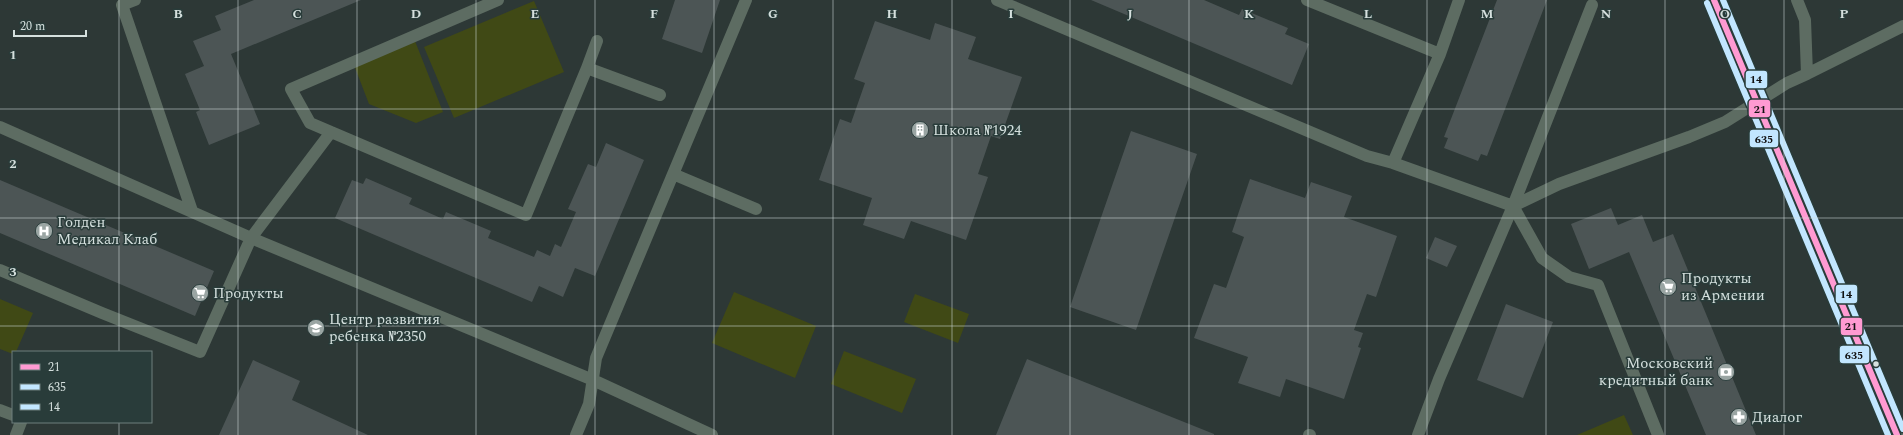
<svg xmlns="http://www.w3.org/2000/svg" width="1903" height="435" font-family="Spectral,serif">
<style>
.green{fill:#404915}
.building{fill:#4c5555}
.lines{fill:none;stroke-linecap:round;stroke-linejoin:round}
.lane{stroke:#5d6c62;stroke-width:12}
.secondary{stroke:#66766b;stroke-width:22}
.bus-1-casing{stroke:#293c3a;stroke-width:9}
.bus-2-casing{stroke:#293c3a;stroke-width:9}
.bus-3-casing{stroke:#293c3a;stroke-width:9}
.bus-1{stroke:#ff9ad2;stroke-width:6}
.bus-2{stroke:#c2e6ff;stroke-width:6}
.bus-3{stroke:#c2e6ff;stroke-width:6}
.grid{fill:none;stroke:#d5e0de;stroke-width:1;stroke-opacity:0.55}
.bus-dot{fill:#d5e0de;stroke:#293c3a;stroke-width:1.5}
.labels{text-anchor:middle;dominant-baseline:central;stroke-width:3;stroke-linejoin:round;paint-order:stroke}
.poi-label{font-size:15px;fill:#d5e0de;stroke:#293c3a;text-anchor:start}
.grid-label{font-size:13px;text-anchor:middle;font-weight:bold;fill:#d5e0de;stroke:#293c3a;stroke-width:3;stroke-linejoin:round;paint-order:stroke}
.line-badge{stroke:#293c3a;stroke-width:1.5}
.pale-badge-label{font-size:11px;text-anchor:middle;font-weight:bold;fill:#111}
</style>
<rect width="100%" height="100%" fill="#2d3836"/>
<!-- green -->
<path class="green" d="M534,1L564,72L454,118L424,47Z
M415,41L443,112L416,123L369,104L354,65Z
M734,292L816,326L795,378L712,343Z
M915,294L969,314L958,343L904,322Z
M0,299L33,313L16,352H13V354L0,349Z
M844,351L916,379L902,413L831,384Z
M1624,415L1633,435H1577Z"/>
<!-- building -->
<path class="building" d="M254,0H361L231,54L260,124L209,145L196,112L200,110L185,74L204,66L193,41L221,30L215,16Z
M675,0H720L702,53L662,39Z
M1091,0H1204L1239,15L1242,9L1288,28L1285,34L1309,44L1292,85Z
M1497,0H1547L1487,156L1481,154L1478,161L1444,148L1448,138L1444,137Z
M875,21L930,40L935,23L976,37L968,59L1022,77L1000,139L991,136L978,174L988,177L966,240L911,221L904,239L863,225L872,198L819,180L840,119L851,123L865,83L854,79Z
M1131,131L1197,154L1136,330L1070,307Z
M606,143L644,160L595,276L575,268L563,297L539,286L532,302L335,218L352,180L363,184L366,178L412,198L409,204L443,219L446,212L491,231L488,238L534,257L537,250L550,256L555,244L561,247L576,212L568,209L588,164L596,167Z
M1250,179L1305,198L1311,182L1352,196L1344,217L1397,236L1376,297L1367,294L1354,330L1363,333L1358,347L1361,348L1344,399L1286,379L1280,397L1238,383L1248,357L1194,338L1214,284L1226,288L1244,237L1232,232Z
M0,180L214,271L195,316L0,233Z
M1611,208L1618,225L1642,215L1653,242L1673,234L1756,435H1706L1629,252L1589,269L1571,224Z
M1435,237L1457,246L1447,267L1426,258Z
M1506,304L1553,322L1523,398L1477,380Z
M1027,359L1214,434V435H996Z
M253,360L300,381L292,400L368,435H219Z"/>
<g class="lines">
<!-- lane -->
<path class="lane" d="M135,0L122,5L192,211
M498,0L291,89L310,123L526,215L587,68L660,95
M997,0L1367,156L1393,163L1513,206
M1307,0L1440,54L1459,0
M1797,0L1805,20L1807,74L1903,26
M587,68L597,41
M0,127L251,238L200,352L102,313L0,270
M331,132L251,238L593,380L712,435
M1393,163L1440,54
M673,174L756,209
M0,410L13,415
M16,435L21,422
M576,435L589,404L596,358L746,0
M1309,435H1310
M1418,435L1439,379L1513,206L1592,5
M1658,435L1598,285L1569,277L1542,258L1513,206L1559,184L1689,137L1725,122L1787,83L1807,74"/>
<!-- secondary -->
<path class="secondary" d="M1714,0L1897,435"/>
<defs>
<path id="bus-1" d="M1714,0L1897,435"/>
<path id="bus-2" d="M1707,3L1888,435"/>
<path id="bus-3" d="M1723,0L1903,429"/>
</defs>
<!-- bus-1 casing -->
<use href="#bus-1" class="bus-1-casing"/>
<!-- bus-2 casing -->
<use href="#bus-2" class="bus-2-casing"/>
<!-- bus-3 casing -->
<use href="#bus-3" class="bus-3-casing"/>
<!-- bus-1 -->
<use href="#bus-1" class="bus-1"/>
<!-- bus-2 -->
<use href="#bus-2" class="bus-2"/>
<!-- bus-3 -->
<use href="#bus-3" class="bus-3"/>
</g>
<!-- grid -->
<path class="grid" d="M119,0V352M238,0V435M357,0V435M476,0V435M595,0V435M714,0V435M833,0V435M952,0V435M1070,0V435M1189,0V435M1308,0V435M1427,0V435M1546,0V435M1665,0V435M1784,0V435M0,109H1903M0,218H1903M0,326H1903M119,422V435"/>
<!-- icons -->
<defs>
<symbol id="building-disc" viewBox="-11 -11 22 22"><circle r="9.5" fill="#9aa5a3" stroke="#293c3a"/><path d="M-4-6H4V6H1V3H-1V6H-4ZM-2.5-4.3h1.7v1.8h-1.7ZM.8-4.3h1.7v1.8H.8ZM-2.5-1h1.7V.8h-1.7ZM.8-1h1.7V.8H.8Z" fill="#fff"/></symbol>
<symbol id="hospital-disc" viewBox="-11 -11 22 22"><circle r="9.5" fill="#9aa5a3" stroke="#293c3a"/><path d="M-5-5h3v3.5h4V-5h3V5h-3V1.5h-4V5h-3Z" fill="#fff"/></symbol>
<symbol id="supermarket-disc" viewBox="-11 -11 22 22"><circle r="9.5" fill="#9aa5a3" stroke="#293c3a"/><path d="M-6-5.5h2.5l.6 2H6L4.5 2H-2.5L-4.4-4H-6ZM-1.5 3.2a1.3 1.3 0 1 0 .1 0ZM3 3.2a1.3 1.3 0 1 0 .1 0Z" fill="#fff"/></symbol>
<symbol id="school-disc" viewBox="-11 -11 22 22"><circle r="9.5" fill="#9aa5a3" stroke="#293c3a"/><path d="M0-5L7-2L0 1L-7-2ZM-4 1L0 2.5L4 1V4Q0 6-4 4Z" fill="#fff"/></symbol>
<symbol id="bank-disc" viewBox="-11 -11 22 22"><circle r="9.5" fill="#9aa5a3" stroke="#293c3a"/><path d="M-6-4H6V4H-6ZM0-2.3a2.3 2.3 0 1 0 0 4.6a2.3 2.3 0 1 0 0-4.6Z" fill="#fff"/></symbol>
<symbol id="pharmacy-disc" viewBox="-11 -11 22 22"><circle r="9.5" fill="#9aa5a3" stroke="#293c3a"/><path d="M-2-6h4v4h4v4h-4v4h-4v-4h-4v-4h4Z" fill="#fff"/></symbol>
</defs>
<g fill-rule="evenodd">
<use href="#building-disc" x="910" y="120" width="20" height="20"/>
<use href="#hospital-disc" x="34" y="221" width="20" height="20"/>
<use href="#supermarket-disc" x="1658" y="277" width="20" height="20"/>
<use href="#supermarket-disc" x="190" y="283" width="20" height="20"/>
<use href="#school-disc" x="306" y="318" width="20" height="20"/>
<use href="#bank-disc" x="1716" y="362" width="20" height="20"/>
<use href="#pharmacy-disc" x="1729" y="407" width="20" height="20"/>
</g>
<!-- markers -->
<circle class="bus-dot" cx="1876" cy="364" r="3.5"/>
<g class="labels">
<!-- poi labels -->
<g class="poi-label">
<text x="933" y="130">Школа №1924</text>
<text x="57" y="222">Голден<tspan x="57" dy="17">Медикал Клаб</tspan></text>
<text x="1681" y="278">Продукты<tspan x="1681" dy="17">из Армении</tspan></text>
<text x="213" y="293">Продукты</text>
<text x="329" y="319">Центр развития<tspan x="329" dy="17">ребенка №2350</tspan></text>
<text x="1713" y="363" text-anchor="end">Московский<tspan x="1713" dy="17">кредитный банк</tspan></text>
<text x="1752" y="417">Диалог</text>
</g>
</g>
<g class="grid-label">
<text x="178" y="18">B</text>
<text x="297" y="18">C</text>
<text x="416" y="18">D</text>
<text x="535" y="18">E</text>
<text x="654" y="18">F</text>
<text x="773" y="18">G</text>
<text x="892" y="18">H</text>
<text x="1011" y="18">I</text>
<text x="1130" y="18">J</text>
<text x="1249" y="18">K</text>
<text x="1368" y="18">L</text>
<text x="1487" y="18">M</text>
<text x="1606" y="18">N</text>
<text x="1725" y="18">O</text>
<text x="1844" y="18">P</text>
<text x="13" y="59">1</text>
<text x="13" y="168">2</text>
<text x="13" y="276">3</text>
</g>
<g class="line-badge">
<rect x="1745" y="70" width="23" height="19" rx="4" fill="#c2e6ff"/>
<rect x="1748" y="99" width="23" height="19" rx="4" fill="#ff9ad2"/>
<rect x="1749" y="129" width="30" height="19" rx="4" fill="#c2e6ff"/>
<rect x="1835" y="284" width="23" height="20" rx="4" fill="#c2e6ff"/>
<rect x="1840" y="317" width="23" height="19" rx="4" fill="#ff9ad2"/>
<rect x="1839" y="345" width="31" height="19" rx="4" fill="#c2e6ff"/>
</g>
<g class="pale-badge-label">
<text x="1756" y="83">14</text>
<text x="1760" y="113">21</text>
<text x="1764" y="143">635</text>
<text x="1846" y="298">14</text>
<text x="1851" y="330">21</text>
<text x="1854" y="359">635</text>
</g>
<!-- legend -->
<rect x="12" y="351" width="140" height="72" fill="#293c3a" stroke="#6e7e7c"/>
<rect x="20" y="364" width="20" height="6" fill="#ff9ad2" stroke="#6e7e7c"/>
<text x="48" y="371" font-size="12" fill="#d5e0de">21</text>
<rect x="20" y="384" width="20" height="6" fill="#c2e6ff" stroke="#6e7e7c"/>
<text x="48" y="391" font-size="12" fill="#d5e0de">635</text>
<rect x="20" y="404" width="20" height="6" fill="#c2e6ff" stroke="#6e7e7c"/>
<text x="48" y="411" font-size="12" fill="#d5e0de">14</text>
<!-- scale -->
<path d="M14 30v6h72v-6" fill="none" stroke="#d5e0de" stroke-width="2"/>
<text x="20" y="30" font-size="12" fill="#d5e0de" stroke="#293c3a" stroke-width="3" paint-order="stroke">20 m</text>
</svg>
